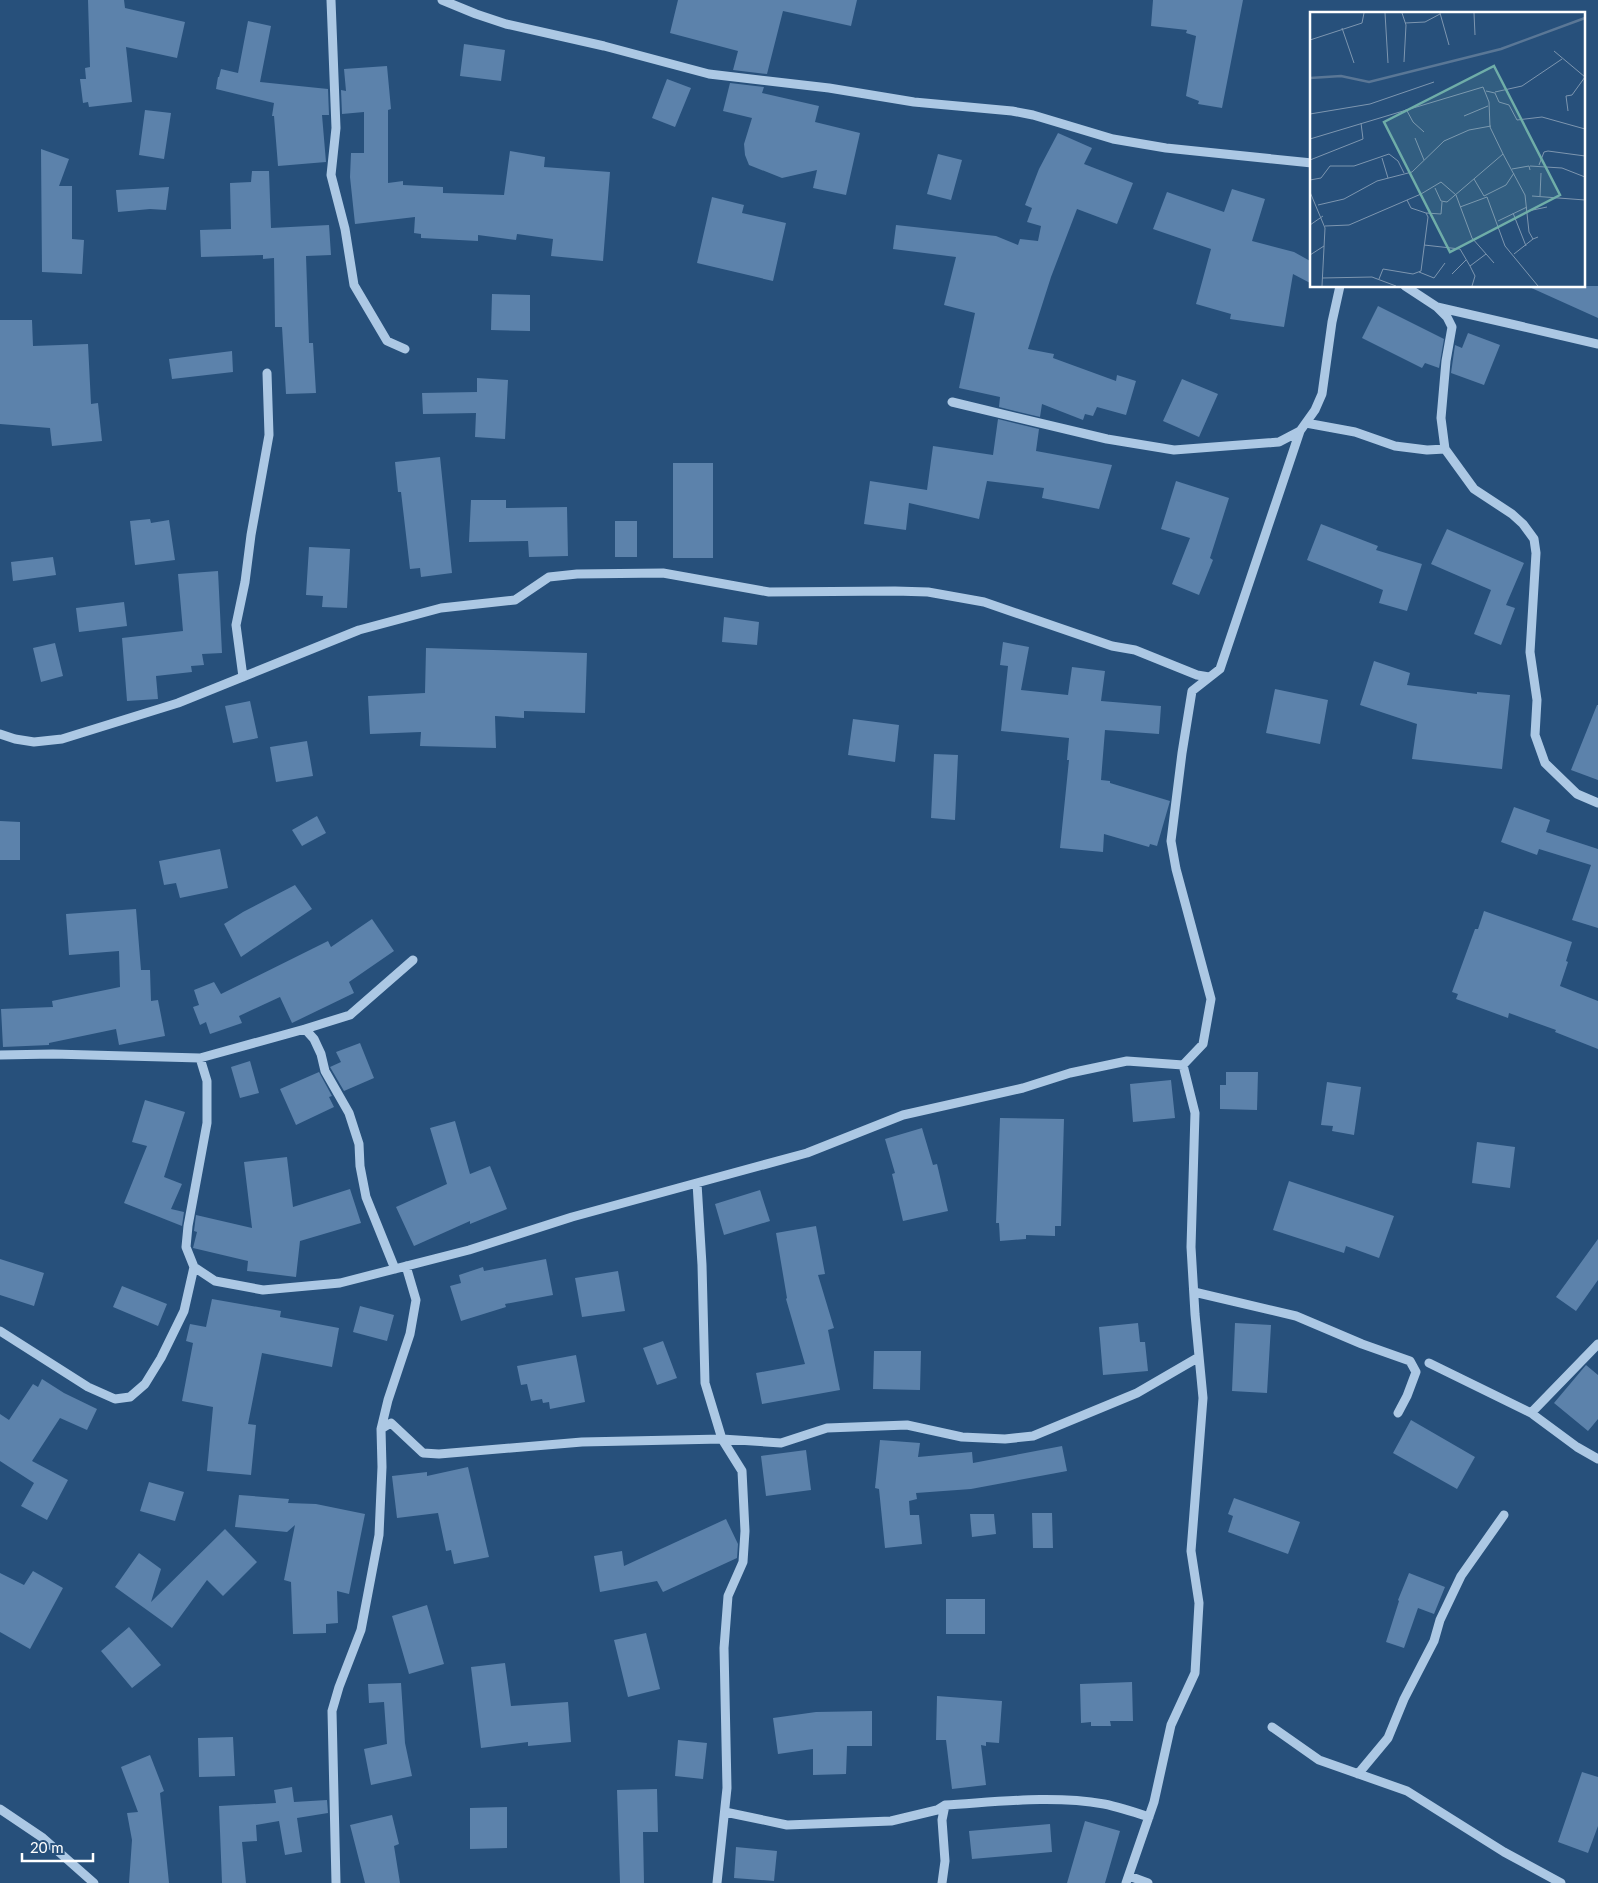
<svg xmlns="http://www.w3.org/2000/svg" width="1598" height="1883" font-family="Lato,sans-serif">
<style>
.building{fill:#5c82ab}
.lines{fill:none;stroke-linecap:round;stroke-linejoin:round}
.minor{stroke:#acc8e4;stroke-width:9}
.inset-river{fill:none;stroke:#5a7796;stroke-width:2.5}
.inset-road{fill:none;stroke:#7d96b0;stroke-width:1}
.view{fill:#6fada8;fill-opacity:0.15;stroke:#6fada8;stroke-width:2.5}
.inset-edge{fill:none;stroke:#fff;stroke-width:2.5}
</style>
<rect width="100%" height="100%" fill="#27507b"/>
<!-- building -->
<path class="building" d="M88,0H124L125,8L185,22L177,58L126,47L132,102L89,107L88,102L83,103L80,79H86L85,68L90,67Z
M678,0H857L851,26L783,11L767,74L733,70L738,51L670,33Z
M1153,0H1243L1222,108L1198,104L1199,101L1186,96L1196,36L1186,33L1187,30L1151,26Z
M248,21L271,26L260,82L328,89L329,115H322L326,162L278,166L274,116H272L274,103L216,89L218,77H219L221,69L238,73Z
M464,44L505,50L501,81L460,76Z
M387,66L391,109L388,110V183L403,181V185L443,187V193L504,195L510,151L545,157L544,167L610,172L603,261L551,256L553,239L517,234L516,240L478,235V241L421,238V234L414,233L415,217L355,224L350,177L351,153H364V112L342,114L341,90L346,91L344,69Z
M667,79L691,88L675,127L652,118Z
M730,83L764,87L762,93L819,106L815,122L860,133L846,195L813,188L817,170L782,178L749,165L745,155L744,144L752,118L723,111Z
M145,110L171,113L164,159L139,155Z
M1058,133L1092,148L1084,164L1133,183L1117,224L1077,209L1051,277L1028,349L1054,354L1053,358L1116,381L1117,375L1136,381L1126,415L1097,407L1093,416L1085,414L1083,420L1042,404L1040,417L999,407L1000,397L959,388L975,313L944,305L956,257L893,249L896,225L996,236L1018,245L1020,239L1038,241L1041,226L1027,222L1032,208L1025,205L1039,169Z
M41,149L69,159L59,186H72V239L84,240L82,274L42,272Z
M938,154L962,160L951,200L927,194Z
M252,171H269L271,228L329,225L331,255L306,256L309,343H313L316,393L286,394L282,327H275L274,258L263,259V255L201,257L200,230L231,229L230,183L251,182Z
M169,187L166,210L150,209L118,212L116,190Z
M1232,189L1265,199L1252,241L1294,252L1312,262V284L1293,274L1284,327L1230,319L1231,314L1196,304L1211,249L1153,229L1167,192L1224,212Z
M712,197L744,205L742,213L786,223L773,281L697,263Z
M1527,286H1598V318Z
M492,294L530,295V331L491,330Z
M1378,306L1444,339L1439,368L1425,363L1422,368L1362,338Z
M0,320H32L33,346L88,344L91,404L98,403L102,441L52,446L50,428L0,424Z
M1468,333L1500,345L1484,385L1451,373L1455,345L1462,348Z
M232,351L233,372L172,379L169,359Z
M477,378L508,380L505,439L475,437L476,413L423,414L422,393L477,392Z
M1182,379L1218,394L1199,437L1163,421Z
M998,419L1039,429L1036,451L1112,465L1099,509L1042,498L1044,488L987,481L979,519L909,503L906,530L864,524L870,481L927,490L933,446L993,455Z
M440,457L452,573L421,577L420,568L410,569L401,492H398L395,462Z
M673,463H713V558H673Z
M1176,481L1229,498L1210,558L1213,560L1199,595L1172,584L1190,538L1161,529Z
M471,500H506V508L567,507L568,556L529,557L528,541L469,542Z
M150,519L151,523L169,520L175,560L135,565L130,521Z
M615,521H637V557H615Z
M1321,524L1378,546L1376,550L1422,564L1407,611L1379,603L1383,590L1307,560Z
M1447,529L1524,563L1506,605L1515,608L1501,645L1474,634L1491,590L1431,564Z
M309,547L350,549L347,608L322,607L323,596L306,595Z
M53,557L56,575L13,581L11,562Z
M218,571L222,653L202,654L204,665L191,666L192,672L156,676L158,699L127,701L122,638L183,631L178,574Z
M124,602L127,626L79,632L76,608Z
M724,617L759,622L757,645L722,642Z
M1003,642L1029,647L1021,690L1068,695L1072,667L1105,671L1101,701L1161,706L1159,734L1105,730L1101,780L1110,781V783L1170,801L1157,846L1150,844L1149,847L1104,834L1103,852L1060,848L1069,760H1067L1069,738L1001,731L1008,666L1000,665Z
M55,643L63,676L41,682L33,648Z
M426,648L587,653L585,713L524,711V718L495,716L496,748L420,746L421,732L370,734L368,696L425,693Z
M1374,661L1410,673L1407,685L1477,694V692L1510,695L1502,769L1412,759L1417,724L1360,705Z
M1275,689L1328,700L1320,744L1266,733Z
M250,701L258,738L233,743L225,706Z
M1597,705H1598V780L1571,770Z
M853,719L899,725L895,762L848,755Z
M307,741L313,776L276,782L270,747Z
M934,754L958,755L955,820L931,818Z
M1514,807L1550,820L1546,832L1598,849V928L1572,920L1591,865L1539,849L1537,855L1501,842Z
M317,816L326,833L302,846L292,830Z
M0,821L20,822V860H0Z
M220,849L228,888L180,898L176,883L164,885L159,861Z
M295,885L312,909L241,957L224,924L243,912Z
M136,909L141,970H150L151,1001L158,1000L165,1036L119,1045L116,1029L49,1043V1045L3,1047L1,1009L53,1007L52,1001L120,987L119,951L69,955L66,914Z
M1484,911L1572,942L1566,961L1568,962L1560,986L1598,1001V1049L1555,1032L1556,1030L1509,1013L1508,1018L1456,999L1458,994L1452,992L1475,929H1478Z
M372,919L394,951L349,982L354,993L292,1023L280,997L239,1016L242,1023L210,1034L206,1022L200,1025L193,1007L199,1005L194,990L214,982L221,994L328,941L331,947Z
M360,1043L374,1078L344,1091L330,1067L341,1062L336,1052Z
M250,1061L259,1093L240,1098L231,1067Z
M319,1072L332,1096L329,1097L334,1107L296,1125L280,1089Z
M1226,1072H1258L1257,1110L1220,1109V1085H1226Z
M1171,1080L1175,1118L1133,1122L1130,1084Z
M1327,1082L1361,1087L1354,1135L1332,1131L1333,1126L1321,1125Z
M145,1100L185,1112L164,1177L182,1184L171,1209L184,1212L182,1226L124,1203L147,1146L132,1142Z
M1000,1118L1064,1119L1061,1226H1055V1236L1026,1235V1239L1000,1241L999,1223H996Z
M455,1121L470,1174L490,1166L507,1209L470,1224V1221L414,1246L396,1207L447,1184L430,1128Z
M922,1128L933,1165L937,1164L948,1211L903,1221L892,1174L895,1173L885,1139Z
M1477,1142L1515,1147L1510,1188L1472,1183Z
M287,1157L293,1207L350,1189L361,1223L300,1241L296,1277L247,1271L248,1261L193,1248L197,1232L194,1231L196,1215L252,1228L244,1162Z
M1289,1181L1394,1216L1379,1258L1346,1246L1344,1253L1273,1230Z
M760,1190L770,1221L724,1235L715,1204Z
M816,1226L825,1274L818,1275L834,1328L828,1330L840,1390L762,1404L756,1373L805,1364L786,1299L787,1298L776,1233Z
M1598,1239V1280L1576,1311L1556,1297Z
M0,1259L44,1273L34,1306L0,1295Z
M546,1259L553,1295L505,1304L506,1307L461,1321L450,1286L461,1283L459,1275L483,1267L484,1271Z
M618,1271L625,1311L582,1317L575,1278Z
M122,1286L167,1304L158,1326L113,1307Z
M212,1299L281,1311L280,1317L339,1328L332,1367L262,1353L248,1424L256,1425L251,1475L207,1471L213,1407L182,1401L193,1343L186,1341L190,1324L206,1327Z
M360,1306L394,1315L387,1341L353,1332Z
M1138,1323L1140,1342H1145L1148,1371L1103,1375L1099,1327Z
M1235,1323L1271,1325L1267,1393L1232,1391Z
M663,1341L677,1378L657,1385L643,1348Z
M874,1351H921L920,1390L873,1389Z
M576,1355L585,1402L550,1409L549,1402L543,1403L542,1399L531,1401L527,1384L521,1385L517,1366Z
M1586,1365L1598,1375V1419L1588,1431L1554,1403Z
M42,1379L64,1393L97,1409L87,1430L60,1418L32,1461L68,1480L47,1520L21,1506L34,1483L0,1461V1414L9,1420L33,1384L38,1387Z
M1411,1420L1475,1457L1457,1489L1393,1453Z
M880,1440L920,1443L918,1457L972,1452L973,1463L1062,1446L1067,1471L971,1489L916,1493L917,1499L909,1501L910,1515H919L922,1544L885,1548L879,1489L875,1488Z
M806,1450L811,1490L766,1496L761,1456Z
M468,1467L489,1557L454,1564L451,1550L446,1551L438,1513L397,1518L392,1476L427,1472V1476Z
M149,1482L184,1492L175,1521L140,1511Z
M239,1495L289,1499L288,1503L316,1504L365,1514L349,1594L337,1591L338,1623L326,1624V1633L293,1634L291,1582L284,1580L295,1525L287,1532L235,1527Z
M1234,1498L1300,1522L1288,1554L1228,1532L1233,1516L1228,1514Z
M1032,1513H1052L1053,1548H1033Z
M970,1514H994L996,1534L972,1537Z
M726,1519L738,1544L737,1558L663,1592L657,1581L600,1592L594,1556L622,1551L624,1566Z
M225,1529L257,1562L223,1596L207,1580L172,1628L115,1587L139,1553L161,1569L151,1602Z
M33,1571L63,1588L30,1649L0,1632V1573L24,1585Z
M1409,1573L1445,1587L1434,1614L1418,1608L1404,1648L1386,1642L1399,1601L1398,1600Z
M946,1599H985V1634H946Z
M427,1605L444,1664L409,1674L392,1616Z
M129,1627L161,1665L132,1688L101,1651Z
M646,1633L660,1689L628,1697L614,1640Z
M505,1663L511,1706L568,1702L571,1742L528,1746V1742L481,1748L471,1667Z
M1132,1682L1133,1721H1110L1111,1726H1091V1722L1081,1723L1080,1684Z
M401,1683L405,1743L412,1776L371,1785L364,1749L387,1744L384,1702L369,1703L368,1684Z
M937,1696L1002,1701L999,1743L986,1742V1746L981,1745L986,1785L952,1789L946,1740H936Z
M872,1711V1746H847L846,1774L813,1775V1749L778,1754L773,1718L816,1712Z
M233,1737L235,1776L199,1777L198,1738Z
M678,1740L707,1743L703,1779L675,1776Z
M150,1755L164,1791L160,1793L169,1883H129L132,1840L127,1813L138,1812L121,1767Z
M1582,1772L1598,1777V1826L1588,1853L1558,1842Z
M292,1787L294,1802L327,1800L328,1813L297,1818L302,1852L285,1855L279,1821L256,1825L257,1841L242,1842L246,1883H222L219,1806L276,1803L274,1790Z
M657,1789L658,1832H643L644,1883H620L617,1790Z
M507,1807V1848L470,1849V1808Z
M392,1815L399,1844L394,1846L400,1883H365L350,1825Z
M1085,1821L1120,1831L1105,1883H1067Z
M1050,1824L1052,1852L972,1859L969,1831Z
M736,1847L777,1851L774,1881L734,1878Z"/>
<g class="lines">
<!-- minor -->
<path class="minor" d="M331,0L336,128L331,175L345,229L354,285L387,341L405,349
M442,0L476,14L506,24L604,46L709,74L829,88L914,102L1012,111L1033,115L1113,139L1166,148L1312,163
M1405,286L1437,307L1447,317L1452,327L1446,361L1441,418L1445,449L1474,489L1512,514L1523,524L1534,539L1536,553L1530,652L1537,700L1535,735L1545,763L1577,794L1598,803
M1437,307L1598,344
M952,402L1107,439L1174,450L1279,442L1300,431
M1306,423L1355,432L1395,446L1427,450L1445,449
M243,677L236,625L245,582L251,535L269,435L267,373
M0,734L15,739L34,742L62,739L178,703L359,630L441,608L515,600L549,577L577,574L663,573L769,592L895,591L928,592L984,602L1112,646L1135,650L1197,675L1209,677
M305,1029L350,1015L413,960
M0,1055L53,1054L200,1058L305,1029L314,1039L321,1054L325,1071L349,1113L359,1144L360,1166L366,1197L395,1269
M200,1058L207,1081V1123L188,1226L186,1247L194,1267L215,1281L263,1290L340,1283L469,1250L572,1217L807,1153L903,1115L1023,1088L1070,1073L1127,1061L1183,1065L1203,1044L1211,999L1176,869L1171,841L1182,753L1192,691L1220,669L1300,431L1315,410L1322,394L1332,322L1340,286
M697,1183L702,1265L705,1383L722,1439L781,1443L827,1428L907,1425L962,1437L1005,1439L1033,1436L1137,1393L1199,1357
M1194,1292L1296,1316L1362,1344L1410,1361L1416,1372L1407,1396L1398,1413
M0,1331L88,1387L115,1399L130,1397L145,1384L161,1358L184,1311L194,1267
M1429,1363L1531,1413L1577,1447L1598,1459
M1531,1413L1598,1344
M381,1429L391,1423L423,1453L439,1454L582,1442L722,1439L742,1471L745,1531L743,1562L728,1596L724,1648L727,1788L717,1883
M1272,1727L1319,1760L1407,1791L1504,1852L1561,1883
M1358,1774L1388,1738L1404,1699L1434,1641L1440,1620L1461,1576L1504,1515
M0,1809L43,1838L94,1883
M725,1812L787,1825L891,1821L937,1810L945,1805C997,1802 1052,1795 1104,1804C1119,1807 1134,1812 1149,1817
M1129,1876L1148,1883
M336,1883L332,1711L339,1687L361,1630L379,1535L382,1467L381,1429L388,1400L410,1334L416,1300L406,1266
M942,1883L945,1861L942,1820L945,1805
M1126,1883L1154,1802L1171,1725L1195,1673L1199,1603L1191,1551L1203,1398L1195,1314L1191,1247L1195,1113L1183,1065"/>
</g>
<!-- overview -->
<g transform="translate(1310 12)">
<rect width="275" height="275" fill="#27507b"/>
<path class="inset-river" d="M0,66L31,64L59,70L191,37L275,6"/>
<path class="inset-road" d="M75,1L78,51M92,1L96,13L94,50M130,1L139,33M164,1L165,23M95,11L115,10L130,2M32,16L44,51M0,28L52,11L54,1M244,39L275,65M176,79L185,81L189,90L199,93L207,108L232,105L275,117M185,80L212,74L252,47M96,97L103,110L114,120M258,99L256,84L262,83L275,65M0,102L60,92L124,70M154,104L178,94M105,126L114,148M0,127L173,75L179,90L180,115L193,142L137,190L131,189L125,176M193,142L215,183L219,220L223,227L228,225M72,146L78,166M0,148L53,127L51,111M229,153L234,140L238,139L275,144M220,154L252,156L275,165M202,157L219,154L220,158M164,167L174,184L196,173L204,161M0,168L11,166L20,154H44L79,142L88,149L94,161M0,180L15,216L12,274M146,183L162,226L184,251M222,184L275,188M230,184L231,161M8,193L34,187L67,169L102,160L134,129L159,118L181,114M150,195L177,185L195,234L228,274M218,199L237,195M116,201L131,202L132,190M203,201L216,234M188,209L217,195M0,213L13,204M15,214L39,213L111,182L131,170L146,183M114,233L150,237L160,254M204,242L223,227M0,243L14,234M109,260L124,266L135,251M142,262L156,248M12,266L62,265L86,274M69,267L73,257L103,262L111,259L118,205L116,201L101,196L97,188M162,274L165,264L160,254L176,242"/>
<path class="view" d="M184,54L250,183L140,240L74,110Z"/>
<rect width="275" height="275" class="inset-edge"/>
</g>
<!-- scale -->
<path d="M22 1853v8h71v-8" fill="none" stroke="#ffffff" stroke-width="2.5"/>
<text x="30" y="1853" font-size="15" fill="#ffffff" stroke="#27507b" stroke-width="4" paint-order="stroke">20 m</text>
</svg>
